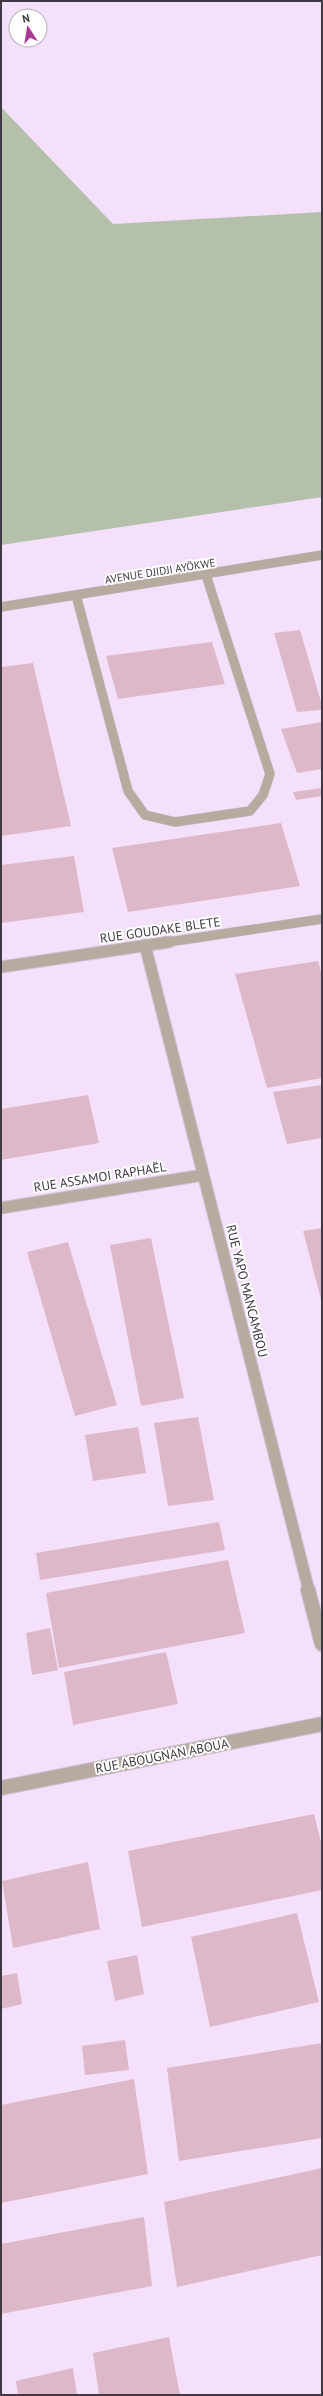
<svg xmlns="http://www.w3.org/2000/svg" width="323" height="2396" font-family="'PT Sans',sans-serif">
<style>
.green{fill:#b5c0ab}
.building{fill:#ddb8c8}
.lines{fill:none;stroke-linecap:round;stroke-linejoin:round}
.service-casing{stroke:#d1bed6;stroke-width:10}
.minor-far2-casing{stroke:#d1bed6;stroke-width:10}
.minor-far1-casing{stroke:#d1bed6;stroke-width:13}
.minor-casing{stroke:#d1bed6;stroke-width:16}
.tertiary-casing{stroke:#d1bed6;stroke-width:10}
.service{stroke:#b6ab9e;stroke-width:9}
.minor-far2{stroke:#b6ab9e;stroke-width:9}
.minor-far1{stroke:#b6ab9e;stroke-width:11}
.minor{stroke:#b6ab9e;stroke-width:14}
.tertiary{stroke:#b6ab9e;stroke-width:9}
.labels{text-anchor:middle;dominant-baseline:central;stroke-width:4;stroke-linejoin:round;paint-order:stroke}
.far-street-label{font-size:11px;fill:#403842;stroke:#fff}
.street-label{font-size:13px;fill:#403842;stroke:#fff}
</style>
<rect width="100%" height="100%" fill="#f5e0fb"/>
<!-- green -->
<path class="green" d="M1,107L113,224L322,212V497L1,545Z"/>
<!-- building -->
<path class="building" d="M300,630L322,705V710L297,712L274,633Z
M212,642L225,684L118,699L106,656Z
M33,663L71,826L1,836V667Z
M322,722V769L297,773L281,729Z
M322,788V796L296,800L293,792Z
M281,823L300,886L128,912L112,848Z
M74,856L84,912L1,923V865Z
M318,961L322,975V1078L267,1088L235,974Z
M322,1085V1138L287,1144L273,1092Z
M88,1095L99,1143L1,1160V1109Z
M322,1228V1303L303,1231Z
M151,1238L184,1398L141,1406L110,1245Z
M68,1242L117,1405L75,1416L27,1252Z
M198,1417L214,1500L168,1506L154,1423Z
M138,1427L146,1473L93,1481L85,1435Z
M219,1522L225,1550L40,1580L36,1553Z
M228,1560L245,1633L59,1668L46,1593Z
M50,1628L58,1670L32,1675L26,1633Z
M166,1652L178,1704L73,1725L64,1672Z
M314,1814L322,1846V1890L142,1927L128,1851Z
M88,1862L100,1929L13,1948L2,1881Z
M297,1913L319,2002L210,2027L191,1937Z
M137,1955L144,1994L115,2001L107,1961Z
M17,1973L22,2004L1,2009V1976Z
M125,2040L129,2070L85,2075L82,2046Z
M322,2043V2138L179,2161L167,2068Z
M134,2079L148,2174L1,2203V2105Z
M322,2168V2255L177,2287L164,2202Z
M144,2217L152,2286L1,2314V2244Z
M169,2337L180,2395H99L93,2353Z
M73,2368L77,2395H18L16,2381Z"/>
<g class="lines">
<defs>
<path id="service" d="M76,595L128,791L145,815L175,822L250,811L263,795L270,774L206,575"/>
<path id="minor-far2" d="M162,943L322,919"/>
<path id="minor-far1" d="M145,945L309,1591
M1,967L169,942
M1,1208L203,1175"/>
<path id="minor" d="M308,1590L322,1644
M1,1788L322,1724"/>
<path id="tertiary" d="M1,607L322,555"/>
</defs>
<!-- service casing -->
<use href="#service" class="service-casing"/>
<!-- minor-far2 casing -->
<use href="#minor-far2" class="minor-far2-casing"/>
<!-- minor-far1 casing -->
<use href="#minor-far1" class="minor-far1-casing"/>
<!-- minor casing -->
<use href="#minor" class="minor-casing"/>
<!-- tertiary casing -->
<use href="#tertiary" class="tertiary-casing"/>
<!-- service -->
<use href="#service" class="service"/>
<!-- minor-far2 -->
<use href="#minor-far2" class="minor-far2"/>
<!-- minor-far1 -->
<use href="#minor-far1" class="minor-far1"/>
<!-- minor -->
<use href="#minor" class="minor"/>
<!-- tertiary -->
<use href="#tertiary" class="tertiary"/>
</g>
<g class="labels">
<!-- far-street labels -->
<g class="far-street-label">
<text transform="translate(160 571) rotate(-9)">AVENUE DJIDJI AYÖKWE</text>
</g>
<!-- street labels -->
<g class="street-label">
<text transform="translate(160 930) rotate(-8)">RUE GOUDAKE BLETE</text>
<text transform="translate(100 1177) rotate(-9)">RUE ASSAMOI RAPHAËL</text>
<text transform="translate(247 1291) rotate(76)">RUE YAPO MANCAMBOU</text>
<text transform="translate(162 1756) rotate(-11)">RUE ABOUGNAN ABOUA</text>
</g>
</g>
<!-- border -->
<rect width="323" height="2396" fill="none" stroke="#403842" stroke-width="4"/>
<!-- north arrow -->
<g transform="translate(28 28) rotate(348)"><circle r="19" fill="#ffffff" stroke="#b3afb3"/>
<path d="M0-3L7 15L0 10L-7 15Z" fill="#aa3893"/>
<text y="-6" font-size="11" font-weight="bold" text-anchor="middle" fill="#403842">N</text>
</g>
</svg>
